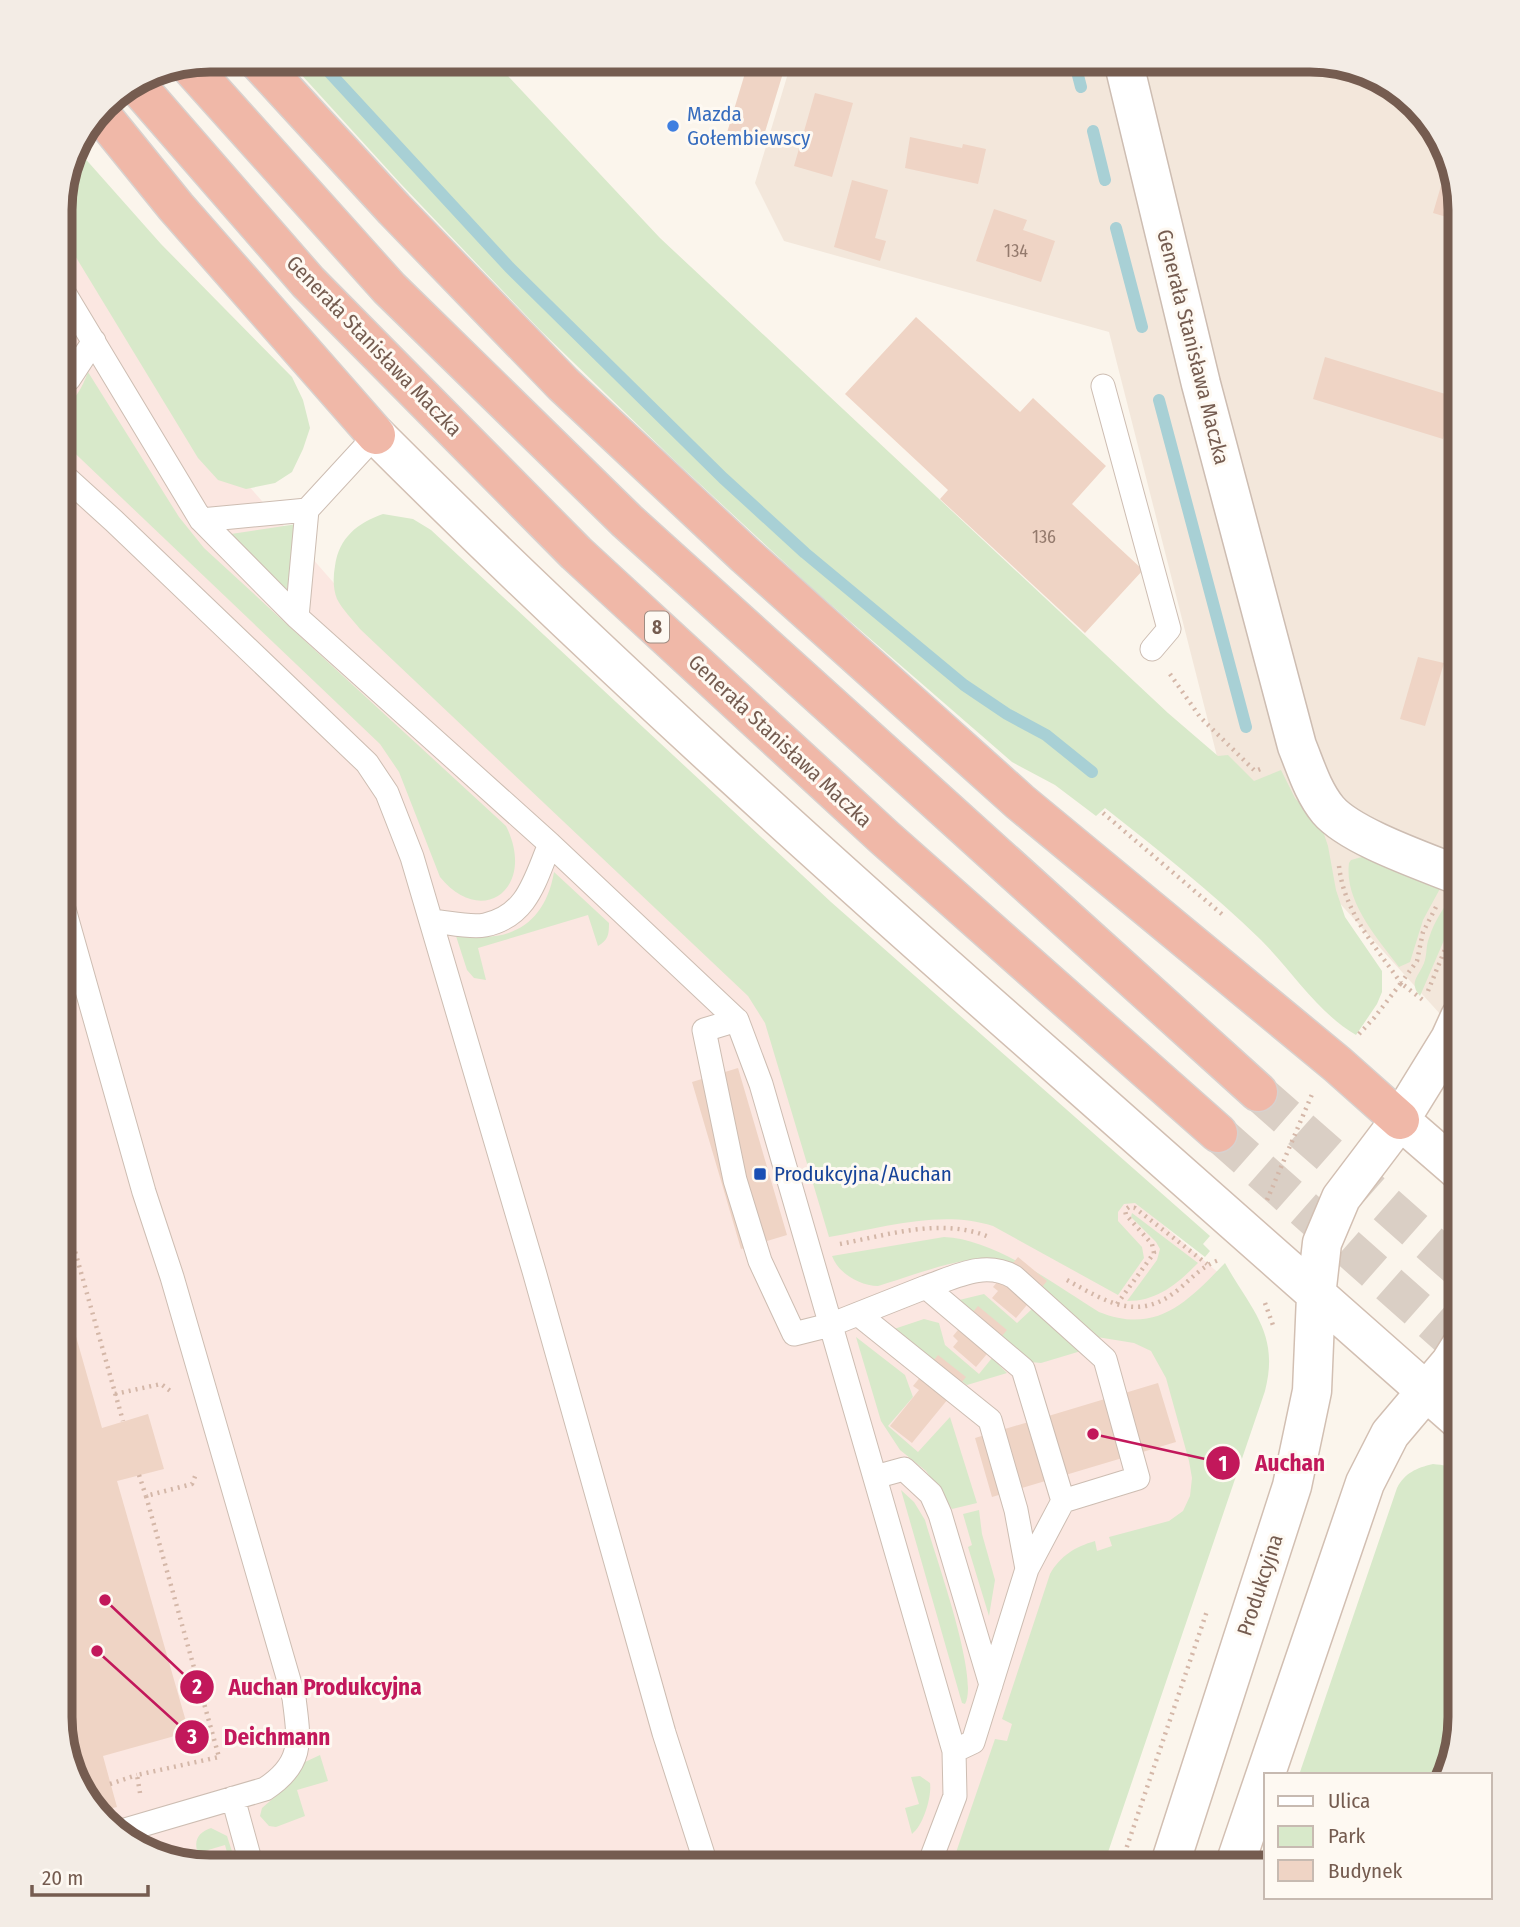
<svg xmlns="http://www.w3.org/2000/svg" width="1520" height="1927" font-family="'Fira Sans Condensed',sans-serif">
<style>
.residential{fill:#f3e7db}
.commercial{fill:#fbe7e1}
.green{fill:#d8e9ca}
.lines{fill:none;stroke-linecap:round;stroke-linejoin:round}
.stream{stroke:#a8d0d5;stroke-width:12}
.building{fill:#efd4c5}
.highway-tunnel{stroke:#dacfc5;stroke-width:38;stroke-dasharray:38 19;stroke-linecap:butt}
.lane-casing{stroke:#cdbdb2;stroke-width:25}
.street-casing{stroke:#cdbdb2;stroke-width:41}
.secondary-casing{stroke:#d2bfb2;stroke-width:41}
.highway-casing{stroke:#d8d1ce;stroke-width:41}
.path{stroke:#d4b7a8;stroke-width:4.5;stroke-dasharray:2 5;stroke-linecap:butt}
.lane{stroke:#fff;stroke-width:23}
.street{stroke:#fff;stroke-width:38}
.secondary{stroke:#fff;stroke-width:38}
.highway{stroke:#f0b8a8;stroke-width:38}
.shop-dot{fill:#3f7fe0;stroke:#fef9f2;stroke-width:2.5}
.transit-dot{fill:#1a4fb4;stroke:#fef9f2;stroke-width:2.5}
.labels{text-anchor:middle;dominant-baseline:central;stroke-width:6;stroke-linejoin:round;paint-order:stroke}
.number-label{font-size:18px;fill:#947a6d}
.shield{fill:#fef9f2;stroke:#9e8b81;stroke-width:2}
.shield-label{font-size:19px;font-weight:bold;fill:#755c50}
.shop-label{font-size:21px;fill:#366cbe;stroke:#fef9f2;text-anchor:start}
.street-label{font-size:21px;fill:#755c50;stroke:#fef9f2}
.transit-label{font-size:21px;fill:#164399;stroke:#fef9f2;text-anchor:start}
.rim{fill:none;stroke:#755c50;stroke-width:9}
.leader{fill:none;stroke:#c2185b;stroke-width:2.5}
.callout-dot{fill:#c2185b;stroke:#fef9f2;stroke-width:2.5}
.mark-label{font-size:21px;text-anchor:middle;font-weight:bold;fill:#fff}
.callout-label{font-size:23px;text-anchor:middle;font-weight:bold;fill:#c2185b;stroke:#fef9f2;stroke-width:6;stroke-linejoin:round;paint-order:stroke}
</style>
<rect width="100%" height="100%" fill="#fbf5ec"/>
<!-- residential -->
<path class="residential" d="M792,60H1320L1385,79L1435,126L1460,209V1036L1221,772L1109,332L784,241L755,183Z"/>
<!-- commercial -->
<path class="commercial" d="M60,222L240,476L347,598L819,927L1229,1282L1269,1363L1099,1867H209L135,1848L85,1801L60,1718Z"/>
<!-- green -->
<path class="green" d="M288,60H493L660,238L1168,713L1218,756L1228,755L1254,781L1281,770L1295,798L1322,828L1328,846L1336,890L1345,917L1382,971V992L1377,1004L1356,1035C1318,1013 1292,971 1261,940C1212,892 1158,850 1105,808L1096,816L1055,785L1012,762L814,590L674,460L539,329L400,183Z
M74,146L161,244L292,377L303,400L310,428L303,449L292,472L275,483L246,489L218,480L198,458L60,231V199Z
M88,372L179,517L204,548L506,826C537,888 482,929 440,877L399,772L380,744L60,439V411C75,401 82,388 88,372Z
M383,514L413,519L431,530L831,902L1210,1236L1203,1244L1210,1251L1205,1257L1135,1203L1124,1204L1118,1212V1221L1142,1247L1144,1258L1118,1295L993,1226C941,1209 881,1228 829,1237L765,1023L748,996L360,629C353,620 342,609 337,599C333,589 333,577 335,566C339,538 357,523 383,514Z
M297,524L287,590L231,534Z
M1369,855L1442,885L1423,920L1410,962L1399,967C1377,938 1344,901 1349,863L1351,860Z
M554,872L609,923C609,935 608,940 598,946L588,915L478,948L486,980L474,978L467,970L455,933C506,946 545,926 554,872Z
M1455,893L1460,903L1420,996C1407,981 1421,975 1425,960C1427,953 1426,945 1429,938C1434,922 1444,906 1455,893Z
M1132,1213L1198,1263C1177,1284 1158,1301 1127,1301L1157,1260L1160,1249L1156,1242L1131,1217Z
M944,1237C995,1239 1055,1285 1099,1312C1157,1335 1187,1302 1225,1263C1251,1310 1280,1333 1265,1391L1103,1867H951L995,1739L1007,1741L1012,1724L1002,1719L1050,1574C1061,1555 1075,1547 1095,1541L1097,1551L1112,1546L1109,1537L1169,1521L1183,1511L1190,1496L1192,1478L1189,1461L1166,1378L1151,1351L1134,1343L1097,1337L1009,1262C980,1248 909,1277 878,1286C860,1286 838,1273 832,1256Z
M984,1294L1017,1323L1032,1309L1081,1348V1351L1041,1363L1031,1362L955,1301Z
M924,1319L939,1323L945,1345L979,1374L992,1358L1007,1373L967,1385L891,1330Z
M856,1337L905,1375L913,1397L888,1426L918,1452L950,1417L977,1503L952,1509L926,1471L900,1450L881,1421Z
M1433,1464C1443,1465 1453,1466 1460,1473V1718L1445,1775H1299L1397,1488C1405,1473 1416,1468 1433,1464Z
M901,1490L914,1502L925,1520C934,1553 980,1678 965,1704L962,1703Z
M979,1510L982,1534L995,1580L989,1616L968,1547L972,1545L963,1514Z
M320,1755L328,1781L297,1790L305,1816L276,1827L269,1826L260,1816L262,1808L291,1783L305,1762Z
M920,1776L930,1783C932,1797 923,1826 912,1834L905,1808L919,1804L911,1777Z
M211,1828L227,1836L237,1867H231L225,1845L198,1853C193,1840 199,1832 211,1828Z"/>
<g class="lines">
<!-- stream -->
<path class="stream" d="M318,60L509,267L723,478L805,553L964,685L1007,714L1046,735L1092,772
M1074,60L1081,87
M1093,131L1105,180
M1116,228L1142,327
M1159,400L1246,727"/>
</g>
<!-- building -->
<path class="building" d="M749,60H787L761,145L726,136Z
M815,93L853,103L832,177L794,166Z
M910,137L962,148L963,144L986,149L978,184L905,168Z
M1443,179L1452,181L1460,209V221L1433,213Z
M852,180L888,190L875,238L886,241L880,261L834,247Z
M994,209L1027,220L1023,230L1055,241L1041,282L976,261Z
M916,317L1020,412L1033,398L1106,466L1072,504L1143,570L1085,633L940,499L948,490L845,394Z
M1325,357L1455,397L1443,439L1313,399Z
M1460,465V497L1451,494Z
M1418,657L1444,663L1425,726L1400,719Z
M1460,690V733L1447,729Z
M738,1068L787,1235L741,1249L692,1082Z
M1018,1257L1047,1281L1016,1318L992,1298L998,1291L993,1287Z
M60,1280L102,1428L148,1414L164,1469L117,1481L189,1732L103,1756L117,1807L97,1812L85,1801L60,1718Z
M978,1306L1007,1330L976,1367L953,1347L958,1341L953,1336Z
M938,1355L966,1377L912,1443L890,1426L919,1390L913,1386Z
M1158,1383L1176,1442L992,1497L975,1438Z"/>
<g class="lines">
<!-- highway-tunnel -->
<path class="highway-tunnel" d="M1258,1092L1460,1270
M1218,1133L1460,1347"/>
<defs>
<path id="lane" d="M60,286L201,520L297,617L550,844L737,1020L761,1084L954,1751L955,1796L928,1867
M1103,386L1169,629L1152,649
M60,387L69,379L94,341
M60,472L114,521L367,763L387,793L412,857L534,1271L664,1733L707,1867
M201,520L307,510
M297,617L307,510L376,435
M60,895L144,1192L172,1277L294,1698C299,1739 305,1763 265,1789L118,1832
M431,921C447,922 469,928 485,925C528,916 535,879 550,844
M737,1020L704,1030L735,1180L760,1261L794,1334L830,1325L926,1287L1023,1369L1063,1501L1027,1569L973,1742L954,1751
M926,1287C955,1277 985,1260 1014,1277L1105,1359L1138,1478L1063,1501
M858,1314L990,1420L1016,1510L1027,1569
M875,1477L904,1469L931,1494L940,1514L991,1685
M233,1798L252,1867"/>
<path id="street" d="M1123,60L1201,384L1297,746C1306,768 1313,792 1328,810C1351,837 1426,862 1460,876"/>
<path id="secondary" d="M376,435C600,659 836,871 1074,1080C1203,1194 1331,1308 1460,1421
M1400,1120L1460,1172
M1169,1867L1292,1486L1312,1391L1316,1296L1322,1243L1341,1198L1400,1120L1450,1039L1460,1017
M1234,1867L1365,1483L1390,1434L1450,1363L1460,1347"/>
<path id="highway" d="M257,60L394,209L563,384L745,555L1020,802L1337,1064L1400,1120
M188,64L389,288L627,521L1258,1092
M134,82L308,282L576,553L885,838L1218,1133
M99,112L176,207L376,435"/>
</defs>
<!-- lane casing -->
<use href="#lane" class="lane-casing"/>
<!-- street casing -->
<use href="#street" class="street-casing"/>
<!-- secondary casing -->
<use href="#secondary" class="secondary-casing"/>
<!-- highway casing -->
<use href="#highway" class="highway-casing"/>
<!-- path -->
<path class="path" d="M1170,674L1200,717L1255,771L1263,768
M1103,813L1224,916
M1339,866C1344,912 1375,946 1401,983L1417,961L1423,932L1436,907
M1428,991L1459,915
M1359,1034L1374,1018L1401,983L1424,1001
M60,1198L123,1421
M1267,1200L1313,1092
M840,1244C888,1235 942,1217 989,1237
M1067,1280C1107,1302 1138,1323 1179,1289C1192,1278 1202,1266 1219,1260
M1265,1303L1274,1328
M1117,1304L1154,1253L1152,1244L1126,1215L1125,1210L1129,1207L1135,1208L1207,1264
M115,1394L161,1384L173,1393
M139,1475L146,1496
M110,1784L137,1775
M140,1793L137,1775L219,1757L146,1496L192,1484L196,1474
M1120,1867L1207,1611"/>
<!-- lane -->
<use href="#lane" class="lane"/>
<!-- street -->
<use href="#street" class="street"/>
<!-- secondary -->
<use href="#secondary" class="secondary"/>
<!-- highway -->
<use href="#highway" class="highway"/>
</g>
<!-- markers -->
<circle class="shop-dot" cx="673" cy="126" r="7"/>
<rect class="transit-dot" x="753" y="1167" width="14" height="14" rx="3.5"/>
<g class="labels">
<!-- number labels -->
<g class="number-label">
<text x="1016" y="251">134</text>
<text x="1044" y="537">136</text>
</g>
<!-- shield labels -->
<rect class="shield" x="645" y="611.5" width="24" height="31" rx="5"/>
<g class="shield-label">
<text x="657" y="627">8</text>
</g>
<!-- shop labels -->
<g class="shop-label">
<text x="687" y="114">Mazda<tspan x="687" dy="24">Gołembiewscy</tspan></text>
</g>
<!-- street labels -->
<g class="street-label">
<text transform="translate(374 346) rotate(46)">Generała Stanisława Maczka</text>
<text transform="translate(1193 347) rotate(76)">Generała Stanisława Maczka</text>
<text transform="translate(780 741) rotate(43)">Generała Stanisława Maczka</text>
<text transform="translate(1260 1585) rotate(-72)">Produkcyjna</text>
</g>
<!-- transit labels -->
<g class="transit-label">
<text x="774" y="1174">Produkcyjna/Auchan</text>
</g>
</g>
<!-- crop -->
<path d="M0 0H1520V1927H0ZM210 72H1310A138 138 0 0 1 1448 210V1717A138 138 0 0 1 1310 1855H210A138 138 0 0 1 72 1717V210A138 138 0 0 1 210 72Z" fill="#f3ece5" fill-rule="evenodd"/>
<path class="rim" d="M210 72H1310A138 138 0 0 1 1448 210V1717A138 138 0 0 1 1310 1855H210A138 138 0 0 1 72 1717V210A138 138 0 0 1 210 72Z"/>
<!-- callouts -->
<path class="leader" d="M1093 1434L1223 1463M105 1600L197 1687M97 1651L192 1737"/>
<g class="callout-dot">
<circle cx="1093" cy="1434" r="7"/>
<circle cx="105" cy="1600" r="7"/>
<circle cx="97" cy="1651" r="7"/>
<circle cx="1223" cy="1463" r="18"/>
<circle cx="197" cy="1687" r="18"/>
<circle cx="192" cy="1737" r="18"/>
</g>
<g class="mark-label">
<text x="1223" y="1471">1</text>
<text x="197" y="1694">2</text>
<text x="192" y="1744">3</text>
</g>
<g class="callout-label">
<text x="1290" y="1471">Auchan</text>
<text x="325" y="1695">Auchan Produkcyjna</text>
<text x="277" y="1745">Deichmann</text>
</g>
<!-- legend -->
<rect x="1264" y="1773" width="228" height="126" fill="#fef9f2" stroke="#c7bab1" stroke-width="2"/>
<rect x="1278" y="1796" width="35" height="10" fill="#ffffff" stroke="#c7bab1" stroke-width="2"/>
<text x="1328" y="1808" font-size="21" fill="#755c50">Ulica</text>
<rect x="1278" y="1826" width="35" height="21" fill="#d8e9ca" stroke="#c7bab1" stroke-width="2"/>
<text x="1328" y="1843" font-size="21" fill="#755c50">Park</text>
<rect x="1278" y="1860" width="35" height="21" fill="#efd4c5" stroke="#c7bab1" stroke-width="2"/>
<text x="1328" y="1878" font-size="21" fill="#755c50">Budynek</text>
<!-- scale -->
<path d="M32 1885v10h116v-10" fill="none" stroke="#755c50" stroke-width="3.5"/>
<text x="42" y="1885" font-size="21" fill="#755c50" stroke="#fef9f2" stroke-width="5" paint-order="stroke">20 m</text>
</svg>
